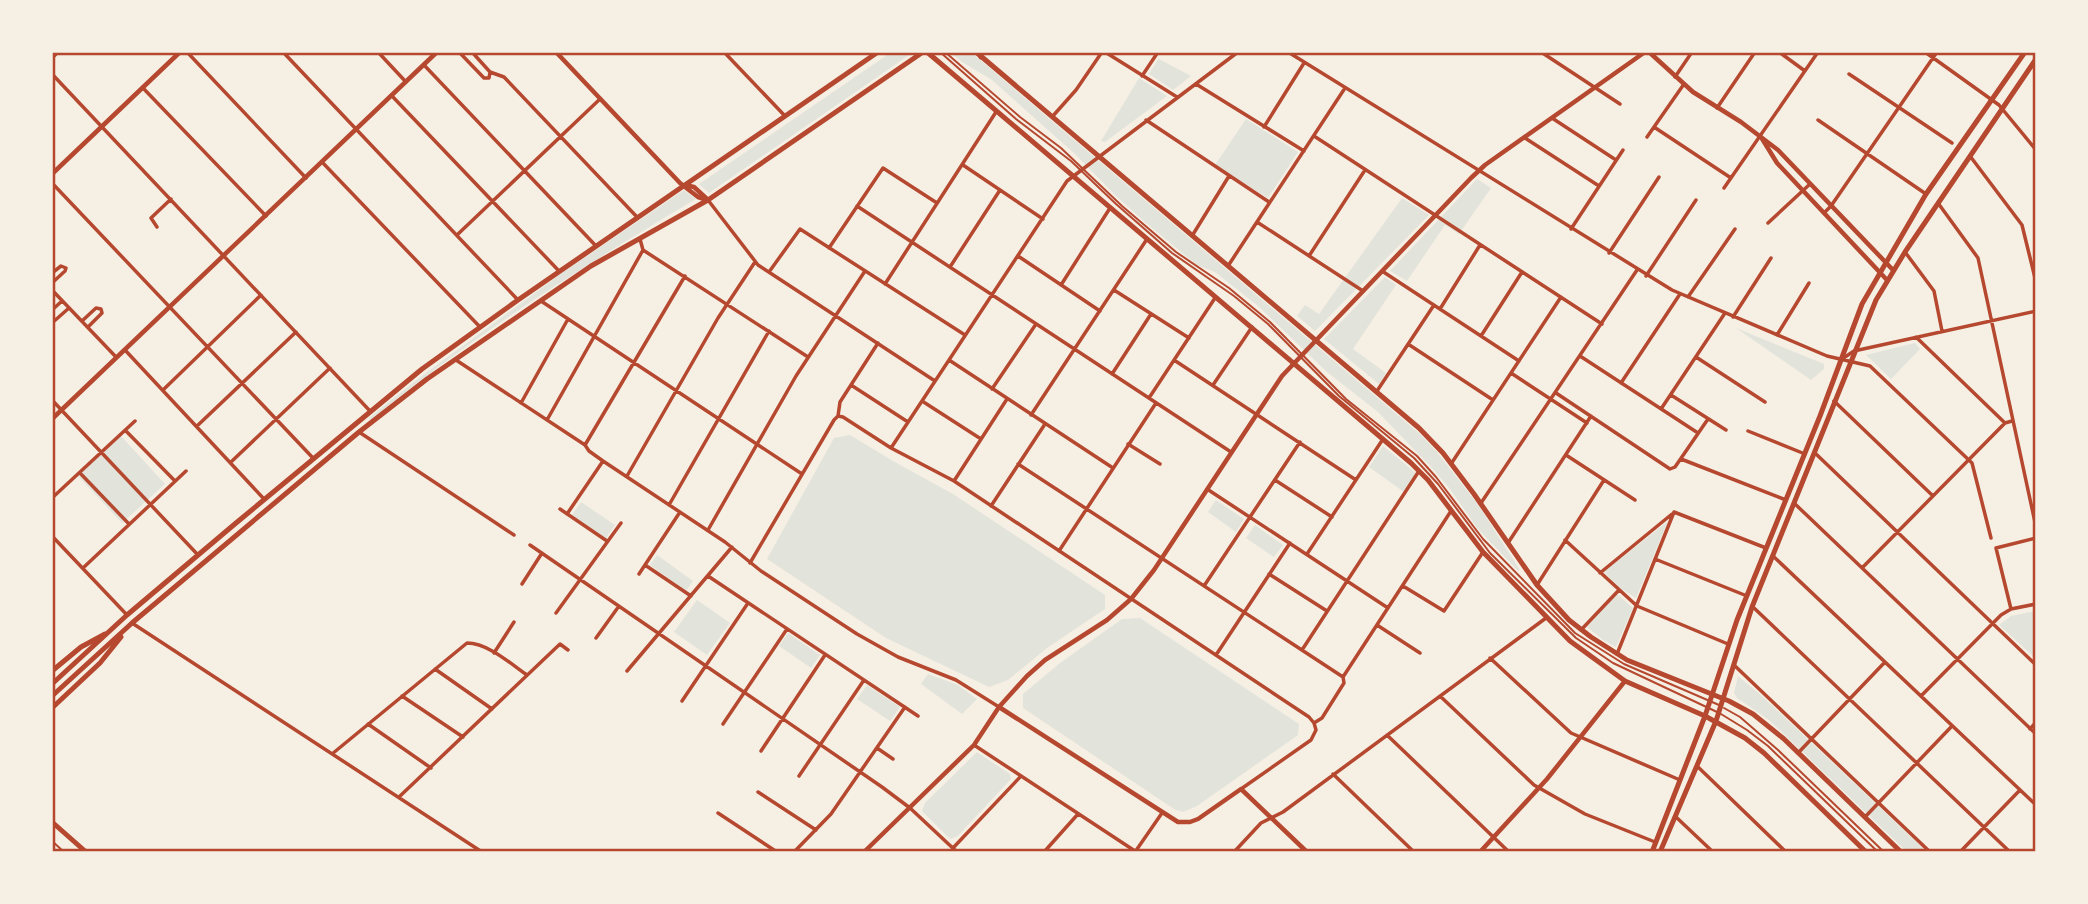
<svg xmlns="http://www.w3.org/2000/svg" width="2088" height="904" font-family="Karla,sans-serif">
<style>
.green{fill:#e2e4dc}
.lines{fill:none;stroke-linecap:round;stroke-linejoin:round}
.service{stroke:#b5482f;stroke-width:2}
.minor{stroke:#b5482f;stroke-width:3.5}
.tertiary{stroke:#b5482f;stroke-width:4.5}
.secondary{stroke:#b5482f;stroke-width:5}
.primary{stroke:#b5482f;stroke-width:5}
.neatline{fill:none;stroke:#b5482f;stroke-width:2.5}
</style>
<rect width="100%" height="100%" fill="#f6efe4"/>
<!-- green -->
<path class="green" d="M890,53H912L709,193L699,184Z
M951,53H972L1420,434L1437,452L1479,506L1520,570L1518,571L1478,529L1450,489L1430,466L1378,412L1327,372L1258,306L1215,272L1197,265L1147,224L1114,194L1075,154L992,80L962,62Z
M1159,58V59L1191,76L1173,90L1149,74Z
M1139,78L1167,96L1105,142L1101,141Z
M1246,119L1298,152L1268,198L1215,165Z
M1477,179L1491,188L1459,234L1445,225L1407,281L1390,271Z
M684,190L696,199C583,266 472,336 371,420L369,418L415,381L562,273Z
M1402,198L1429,215L1315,331L1297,316L1305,305L1319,314Z
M1385,277L1396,285L1353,349L1386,373L1379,384L1324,339Z
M1736,328L1824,364V369L1811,380Z
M1915,343L1920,349L1891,379L1866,355Z
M850,435L893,461L953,494L1105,595V609L1047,648L1008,680L989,687L886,638L767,559L834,438Z
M121,436L165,484L122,523L78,476Z
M1383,446L1416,473L1404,492L1369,467Z
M1216,500L1244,519L1236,532L1208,512Z
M581,502L615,525L606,538L572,515Z
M1668,521L1636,598L1620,588L1604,572Z
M1255,525L1283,545L1274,557L1246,538Z
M657,555L693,581L686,591L650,565Z
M1617,594L1633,608L1616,647L1603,640L1587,627Z
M697,600L730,623L707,655L674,632Z
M2035,611H2036L2035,658L1999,625L2011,616Z
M1140,618L1299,724L1298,735L1197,806L1183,812L1174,809L1023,708V694L1060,663L1122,619Z
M788,633L820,655L811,668L779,646Z
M928,674L958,685L977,699L962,714L921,684Z
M1738,676L1762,696L1926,851H1906L1769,720L1737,698L1734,693Z
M867,685L900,707L890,721L857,699Z
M977,752L1010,774L1011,779L958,836L950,839L922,811L925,803Z"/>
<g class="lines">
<!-- service -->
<path class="service" d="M940,52L1016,119L1071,161L1116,204L1172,253L1234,296L1268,324L1339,396L1414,458L1438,484L1490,553L1576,638L1613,663L1717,712
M945,52L1020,117L1061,148L1122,206L1176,252L1229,288L1270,322L1346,399L1417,456L1436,477L1483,539L1575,633L1624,664L1719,705
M1724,708L1740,717L1778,750L1884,852
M1721,714L1747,730L1768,746L1878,852
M52,841L64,852"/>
<!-- minor -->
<path class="minor" d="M187,52L306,178
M283,52L518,300
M378,52L406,82
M459,52L484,78H489L490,72
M472,52L490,72L504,77L637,217
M724,52L785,116
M1105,52L1177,97
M1288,52L1672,290L1827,356L1870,366L1972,463L1991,538
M1541,52L1620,104
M1779,52L1805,71
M1925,52L1999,105L2036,150
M52,58L58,52
M424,65L596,246
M52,74L370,411
M1849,74L1952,143
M1142,76L1158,52
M1675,77L1692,52
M1196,84L1304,151
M143,88L266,216
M392,96L559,271
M1717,108L1755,52
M1052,117L1076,90L1102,52
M1552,118L1616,160
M1146,120L1269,202
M1818,120L1926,194
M1264,127L1304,63
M1654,127L1731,178
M1314,136L1602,324
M1647,137L1684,84
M1525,138L1599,186
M1970,156L2022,225L2036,282
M322,162L480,327
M963,165L1043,219
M52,183L313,458
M1724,188L1818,52
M708,200L758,265L935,381
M1938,203L1978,258L2036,527
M857,206L1231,452
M1824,213L1831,206L1937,52
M1257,222L1363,291
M1768,223L1810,184
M157,227L151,218L171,199
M1571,229L1623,150
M457,235L600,99
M1192,236L1229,176
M829,248L883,168L937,203
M643,250L808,357
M1905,252L1934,291L1942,331
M1609,253L1659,177
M1018,256L1100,311
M1309,256L1365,170
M1228,266L1345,88
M950,267L1000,190
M1382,271L1519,361
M769,272L800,229L965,335
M52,273L61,266L66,268L65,271L52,283
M1646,276L1696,200
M885,284L996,112
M1061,285L1110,208
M52,290L116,357
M1114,290L1189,338
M1688,297L1735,229
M541,301L802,474
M1440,309L1480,245
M52,310L62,301
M1733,317L1771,258
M82,321L96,308L101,309L102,313L88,327
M52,323L69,308
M1777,335L1809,283
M1481,336L1522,272
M1916,337L2005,423
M1408,344L1493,400
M125,350L264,499
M1580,356L1698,433
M1696,357L1765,402
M1842,359L1854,351L2036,311
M456,360L585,445L589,451L603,461L725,542L761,571L857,634L898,657L956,680L999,707
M949,360L1113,468
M1174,360L1356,480
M1511,373L1587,423
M1112,374L1151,314
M1621,383L1680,294
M851,385L908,422
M1213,385L1252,327
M992,389L1036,324
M163,390L261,295
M1377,391L1434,305
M1556,393L1670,469L1675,467L1708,419
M1671,395L1726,430
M1149,398L1215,298
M52,400L198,555
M922,401L981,439
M1834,401L1933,496
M521,403L568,319
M1661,409L1725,313
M1031,415L1147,239
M838,416L843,417L891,448L954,481L1309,717L1314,723
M547,420L643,250L640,239
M197,426L296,332
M125,430L175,481
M1748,431L1805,454
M359,432L514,535
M1128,444L1160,464
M585,445L685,276
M891,448L1067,181L1238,52
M1815,453L2036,665
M1566,455L1635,500
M1681,459L1786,500
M231,462L330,368
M1018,464L1343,677
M1451,464L1561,297
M80,473L129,524
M627,476L718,318L755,262
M1275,480L1332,517
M954,481L1007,399
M1207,489L1388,608
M52,498L135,421
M1481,503L1637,270
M1794,503L2036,734
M669,505L769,331
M991,506L1045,424
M560,509L607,541
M1674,512L1766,548
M567,514L603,461
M708,530L796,376L865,271
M52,536L127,615
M1565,540L1637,606L1728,644
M1508,543L1591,416
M530,545L882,787L910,808L957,852
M1059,551L1156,403
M1307,554L1383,439
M1773,556L2036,805
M1655,559L1747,596
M750,563L834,420L838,416L840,402L878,343
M645,565L691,596
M83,568L186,471
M1862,568L2005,423L2012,421
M1600,573L1672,514
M639,574L680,512
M1269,574L1327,611
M708,576L918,716
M522,584L542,553
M1537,585L1604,480
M1204,586L1300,442
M1403,586L1444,611L1483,552
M1753,607L2010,852
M2011,609L1996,548L2036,538
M556,613L621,523
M132,623L482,852
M1377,625L1420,653
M1581,630L1619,590
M596,638L619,606
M1302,650L1419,471
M494,653L514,622
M1617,654L1674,512
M1216,655L1290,543
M1490,658L1571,733L1680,780
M1734,665L1930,852
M435,669L492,709
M627,671L732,547
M402,696L463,737
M1440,696L1534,785L1585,814L1655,842
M1921,696L2001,615L2011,609L2036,604
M682,701L748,603
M1314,723L1322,718L1344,683L1343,677L1451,511
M368,724L431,768
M723,724L787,629
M2030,729L2036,722
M1387,735L1509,852
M974,745L1135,851
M877,748L893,759
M761,751L825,655
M1798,753L1885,662
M332,754L467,643C488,643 511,664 527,675
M1697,766L1786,852
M1333,774L1414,852
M799,776L864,680
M1241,789L1311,740L1316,730L1314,723
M758,792L816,830
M399,797L560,644L568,650
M718,813L777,852
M1676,817L1713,852
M1865,817L1952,726
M953,848L1021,776
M794,852L831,814L905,707
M1044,852L1078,814
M1135,852L1162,813
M1234,852L1261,823L1283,812L1546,618
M1960,852L2020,790"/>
<!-- tertiary -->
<path class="tertiary" d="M556,52L680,183L698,197L707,200
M1649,52L1693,92L1741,122L1778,150L1893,270
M1761,137L1777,163L1887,280
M52,174L180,52
M685,185L694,187L706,198
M52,419L437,52
M999,707L1178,822H1190L1198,819L1241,789L1307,852
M864,852L974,745L999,707L1027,676L1045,660L1107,620L1131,599L1154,570L1282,376L1471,178L1485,165L1645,52
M1480,852L1547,779L1625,681"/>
<!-- secondary -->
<path class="secondary" d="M927,52L1411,463L1428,480L1483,552L1570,641L1625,681L1705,716L1745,738L1764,753L1866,852
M976,52L1419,428L1443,453L1474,494L1537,585L1569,620L1591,637L1627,660L1729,701L1753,714L1784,739L1901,852
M1652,852L1705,716L1737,620L1820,416L1862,304L1926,194L2025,52
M1660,852L1716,721L1752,607L1876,300L1905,252L2036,59"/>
<!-- primary -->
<path class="primary" d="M979,52L981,57
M52,671L81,647L105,634
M52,684L127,615L236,523L422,369L518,300L878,52
M52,696L132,623L359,432L427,379L591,266L708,200L923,52
M52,708L100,663L121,637
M52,822L86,852"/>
</g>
<!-- border -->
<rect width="2088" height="904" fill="none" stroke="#f6efe4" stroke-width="108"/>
<rect x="54" y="54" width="1980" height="796" class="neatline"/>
</svg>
